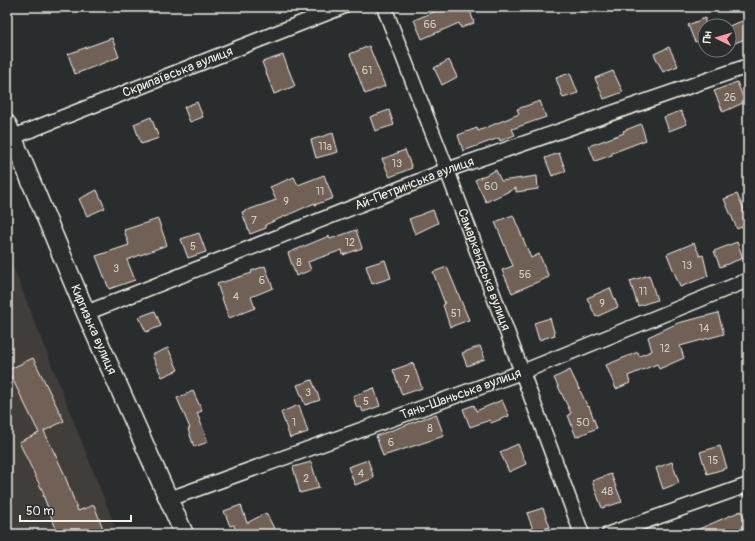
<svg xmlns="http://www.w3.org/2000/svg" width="755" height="541" font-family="Pangolin,sans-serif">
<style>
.built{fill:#3f3c3a}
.building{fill:#706057;stroke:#f4f1e8}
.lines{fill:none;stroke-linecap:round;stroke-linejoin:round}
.minor-casing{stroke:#f4f1e8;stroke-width:17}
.tertiary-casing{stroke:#f4f1e8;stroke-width:21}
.minor{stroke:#2a2d2e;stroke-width:14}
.tertiary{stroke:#2a2d2e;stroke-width:18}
.labels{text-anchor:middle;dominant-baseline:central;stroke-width:3;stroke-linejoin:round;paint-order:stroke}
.number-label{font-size:11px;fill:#d3cdc4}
.street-label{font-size:13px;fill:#f4f1e8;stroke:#2a2d2e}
</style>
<rect width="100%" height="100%" fill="#2a2d2e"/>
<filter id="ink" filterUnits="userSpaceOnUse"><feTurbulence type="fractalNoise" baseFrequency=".025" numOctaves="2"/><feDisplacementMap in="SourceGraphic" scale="8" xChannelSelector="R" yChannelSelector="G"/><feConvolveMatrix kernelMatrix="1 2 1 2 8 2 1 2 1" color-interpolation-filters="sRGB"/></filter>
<g filter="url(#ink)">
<!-- built -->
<path class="built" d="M7,251L118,534H7Z"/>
<!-- building -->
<path class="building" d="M446,7H469L474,23L461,28L459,23L422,39L414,20Z
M705,18V38L695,42L688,25Z
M748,19V38L732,44L729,36V26Z
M112,38L119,57L75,74L68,54Z
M369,46L385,86L365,94L350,54Z
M669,47L678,66L663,72L654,54Z
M283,55L295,86L274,94L262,62Z
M449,60L457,77L442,85L434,68Z
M613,71L623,92L604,99L595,78Z
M570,73L578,93L563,98L556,78Z
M737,82L745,102L723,112L714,91Z
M540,101L546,117L512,129L515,135L500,141L499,138L463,151L458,135L477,128L478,131L519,114L517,109Z
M197,102L203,117L190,122L184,107Z
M389,110L394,125L375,131L370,117Z
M681,111L687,124L669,131L664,117Z
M151,117L159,138L141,144L134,124Z
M641,124L646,140L612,153V155L595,161L589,146L624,133L623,131Z
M333,133L338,152L316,158L311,140Z
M405,150L412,168L390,177L382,159Z
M559,153L566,171L552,176L545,158Z
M496,170L501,181L537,176L538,189L516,192V188L486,202L475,180Z
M324,175L333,198L315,205V203L265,225L266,228L250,234L242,212L276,200L270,187L294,177L298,185Z
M97,190L105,208L87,216L79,199Z
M737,194L748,219V224L737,229L724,199Z
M433,210L438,223L415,234L409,219Z
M513,215L531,258L539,254L549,277L512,293L502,270L513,266L495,222Z
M158,219L167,245L127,260L135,280L109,289L96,256L129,245L124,230Z
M356,230L362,248L343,255L342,250L308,262L311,270L296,276L288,253L329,236L330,239Z
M199,233L206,252L188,258L181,239Z
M737,242L743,258L720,267L714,251Z
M694,243L700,256L703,255L708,276L680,287L667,254Z
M385,260L391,278L372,284L366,266Z
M265,266L273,288L251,297L255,308L229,318L217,284L252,273L251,271Z
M447,267L469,320L450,327L443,305L445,304L433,272Z
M649,275L657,300L638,306L630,281Z
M610,288L618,307L596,317L587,298Z
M155,311L161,326L146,332L139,317Z
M718,313L724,334L680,346L684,358L659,369L657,364L628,376L630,383L616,389L606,365L638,352L639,356L652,351L648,337L678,323Z
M550,318L555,335L539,340L534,323Z
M480,346L485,359L467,366L462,353Z
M168,348L178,370L162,377L152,355Z
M33,358L64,421L44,431L63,471L78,511L94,505L105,534H58L43,495L44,494L19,442L39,433L8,370Z
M413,363L422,388L402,395L393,370Z
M570,370L588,407L589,406L597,428L576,437L568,415L571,413L554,378Z
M312,380L320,400L305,405L297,385Z
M374,388L380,406L363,412L361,407L357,408L353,396Z
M193,391L202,411L197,413L208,442L194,447L188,429L190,428L177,398Z
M502,400L509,416L491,423L490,420L470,427L463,409L474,405L476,411Z
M299,405L308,432L290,438L281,412Z
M436,414L444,436L383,456L376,436Z
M518,444L526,464L509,472L500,452Z
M720,446L727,468L707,474L700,452Z
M368,460L374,478L355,485L348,467Z
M311,462L319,488L300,493L293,467Z
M672,462L679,483L663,489L656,468Z
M611,474L622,502L602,508L592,481Z
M241,505L247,523L266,513L277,534H225L235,529L234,525L230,526L224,511Z
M543,508L550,527L534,532L527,513Z
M741,511L748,527V534H687Z"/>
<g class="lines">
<defs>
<g id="minor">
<path id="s1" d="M384,7L447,170L582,534"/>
<path id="s2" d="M13,137L342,7"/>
<path id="s3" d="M86,313L447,170L748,66"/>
<path id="s4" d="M169,499L522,372L748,280"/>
<path d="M609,534L748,485"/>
</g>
<g id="tertiary">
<path id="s5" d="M7,124L86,313L184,534"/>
</g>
</defs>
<!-- minor casing -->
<use href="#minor" class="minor-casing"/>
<!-- tertiary casing -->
<use href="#tertiary" class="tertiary-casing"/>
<!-- minor -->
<use href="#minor" class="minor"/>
<!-- tertiary -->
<use href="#tertiary" class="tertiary"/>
</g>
</g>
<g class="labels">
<!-- number labels -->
<g class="number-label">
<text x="430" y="24">66</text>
<text x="367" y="70">61</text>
<text x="730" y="97">26</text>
<text x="325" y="146">11а</text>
<text x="397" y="163">13</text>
<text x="491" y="186">60</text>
<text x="320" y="191">11</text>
<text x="286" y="201">9</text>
<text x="254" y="220">7</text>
<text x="350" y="242">12</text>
<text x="193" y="246">5</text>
<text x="299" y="262">8</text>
<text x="687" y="265">13</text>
<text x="116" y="268">3</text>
<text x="525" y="274">56</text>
<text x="262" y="280">6</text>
<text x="643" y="291">11</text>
<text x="236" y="296">4</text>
<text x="602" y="303">9</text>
<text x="456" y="313">51</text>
<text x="704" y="328">14</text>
<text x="665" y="348">12</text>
<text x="407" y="379">7</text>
<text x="308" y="392">3</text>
<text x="366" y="401">5</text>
<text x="294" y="422">1</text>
<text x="583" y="422">50</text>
<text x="430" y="428">8</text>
<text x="391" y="442">6</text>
<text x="713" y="460">15</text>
<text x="361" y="473">4</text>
<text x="306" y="478">2</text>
<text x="607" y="491">48</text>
</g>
<!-- street labels -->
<g class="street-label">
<text stroke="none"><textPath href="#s2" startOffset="177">Скрипаївська вулиця</textPath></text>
<text stroke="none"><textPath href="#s3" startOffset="353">Ай-Петринська вулиця</textPath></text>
<text stroke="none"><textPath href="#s1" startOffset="281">Самаркандська вулиця</textPath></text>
<text stroke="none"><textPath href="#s5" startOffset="223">Киргизька вулиця</textPath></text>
<text stroke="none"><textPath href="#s4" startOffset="310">Тянь-Шаньська вулиця</textPath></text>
</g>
</g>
<!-- margin -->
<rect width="755" height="541" fill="none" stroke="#2a2d2e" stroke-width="24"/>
<rect x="12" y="12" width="731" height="517" fill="none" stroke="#f4f1e8" stroke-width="1.5" filter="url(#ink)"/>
<!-- north arrow -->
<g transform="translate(717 38) rotate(275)"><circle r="19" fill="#2a2d2e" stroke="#7b7b78"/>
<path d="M0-3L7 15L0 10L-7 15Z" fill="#ff9aa2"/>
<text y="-6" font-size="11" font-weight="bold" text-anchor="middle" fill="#f4f1e8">Пн</text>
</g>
<!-- scale -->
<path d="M20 515v6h111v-6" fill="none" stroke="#f4f1e8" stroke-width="2"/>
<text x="26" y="515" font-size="12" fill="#f4f1e8" stroke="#2a2d2e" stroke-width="3" paint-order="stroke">50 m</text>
</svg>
